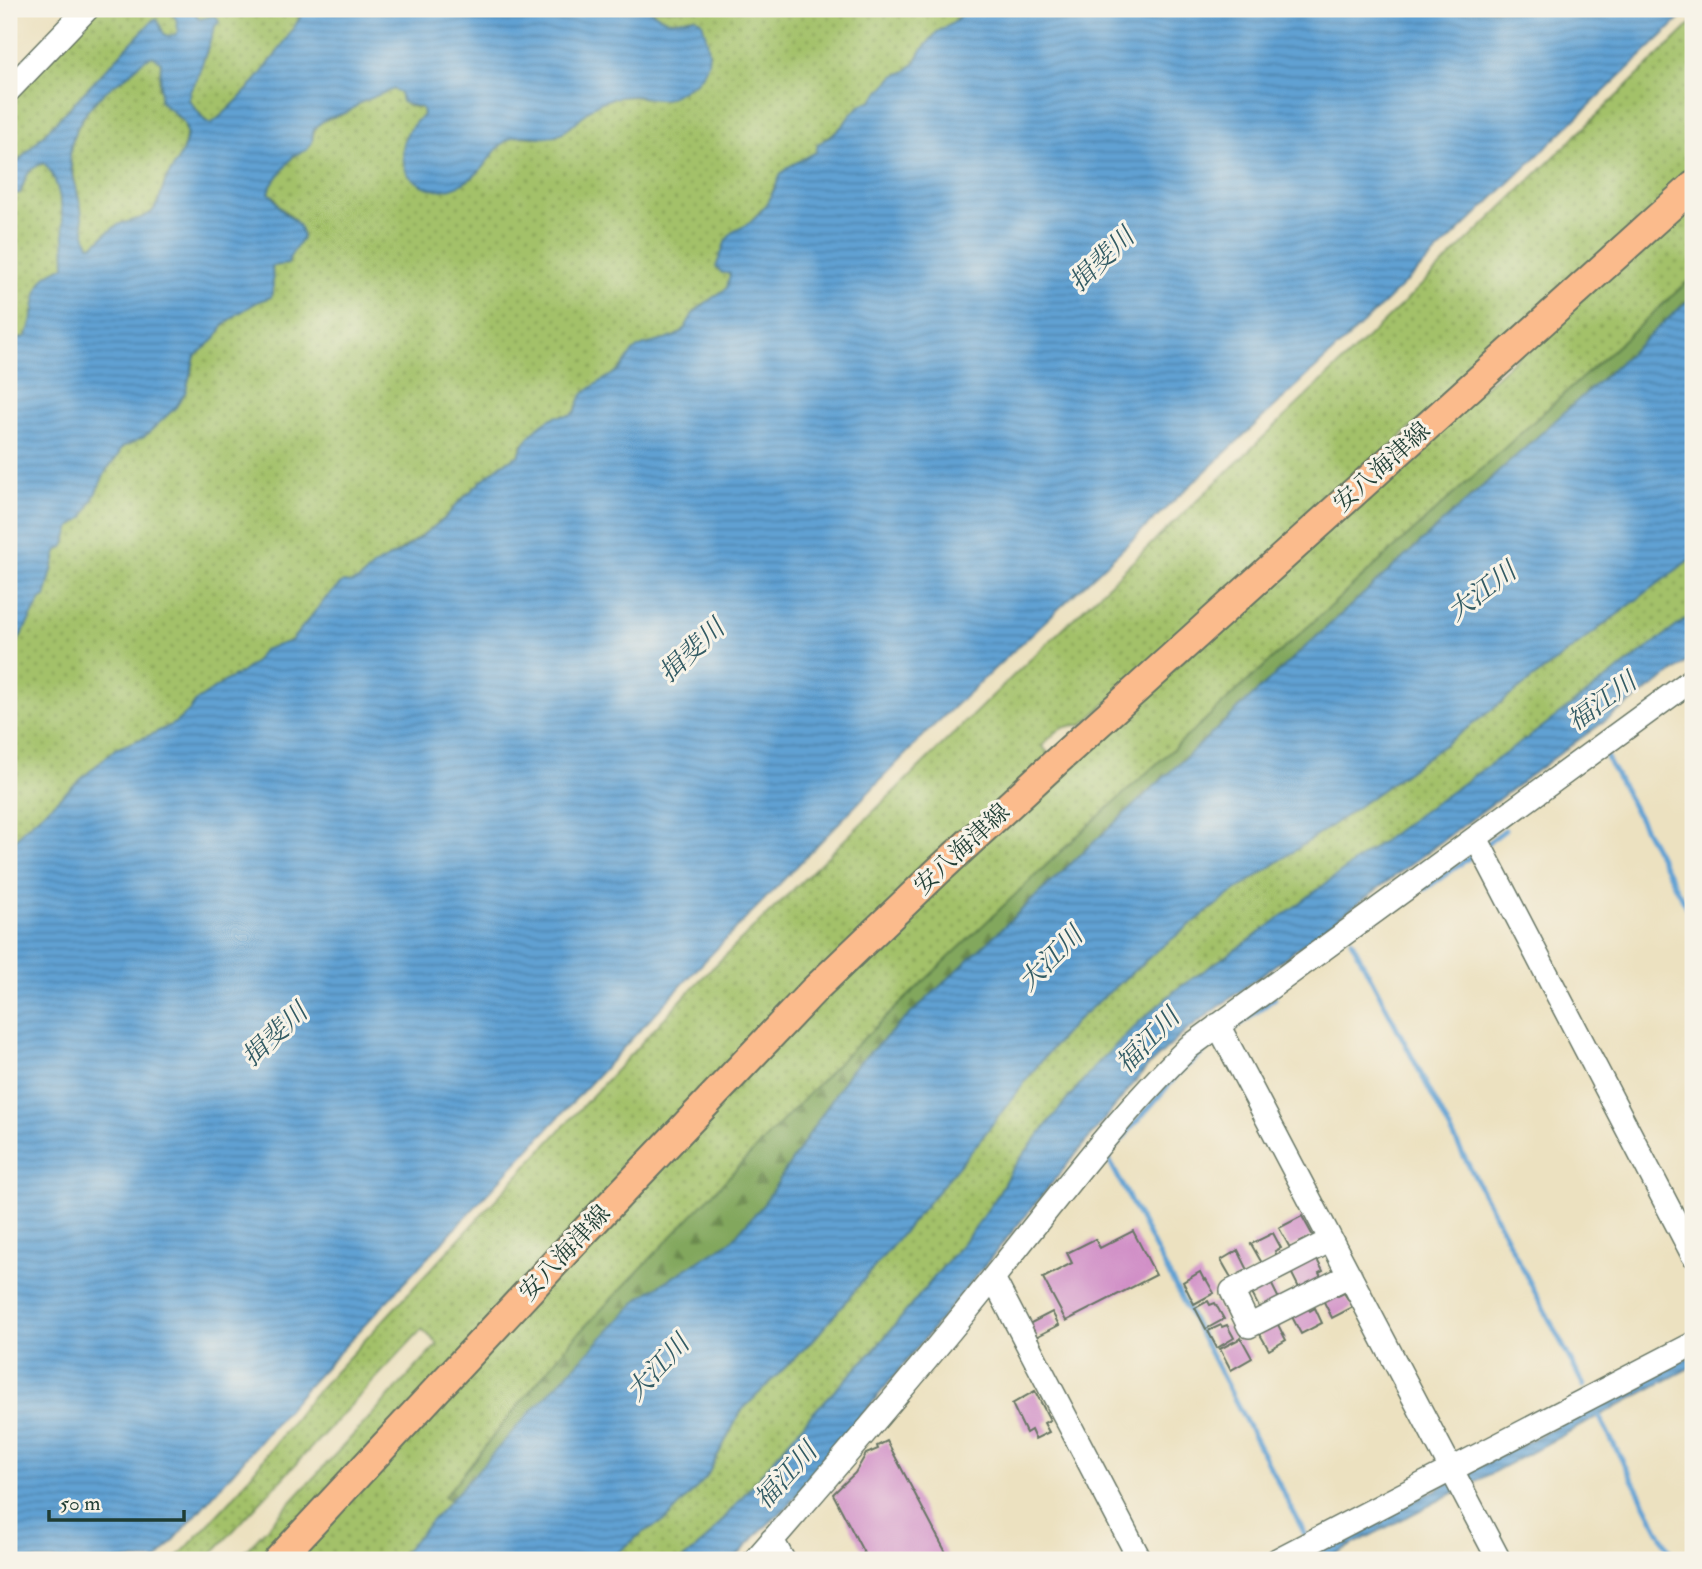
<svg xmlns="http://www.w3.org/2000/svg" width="1702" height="1569" font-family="'IM FELL Double Pica','Noto Serif JP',serif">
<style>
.grass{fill:url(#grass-dots);stroke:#617f4e;stroke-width:2}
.forest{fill:url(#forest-firs);stroke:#507248;stroke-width:2}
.water{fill:url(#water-rules);stroke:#406f84;stroke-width:2;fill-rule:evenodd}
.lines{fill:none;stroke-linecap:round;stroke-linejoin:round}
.stream{stroke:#60a1d3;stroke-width:5}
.building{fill:#d190c7}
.minor-casing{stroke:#677665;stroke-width:26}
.major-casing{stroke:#677665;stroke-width:32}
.minor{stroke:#fff;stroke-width:23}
.major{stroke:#fbbb8c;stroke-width:28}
.labels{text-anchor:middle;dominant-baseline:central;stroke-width:6;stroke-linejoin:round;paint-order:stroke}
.street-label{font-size:24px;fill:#1f3d34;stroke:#f7f3e8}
.water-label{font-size:26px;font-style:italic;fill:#325b64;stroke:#f7f3e8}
</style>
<defs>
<pattern id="grass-dots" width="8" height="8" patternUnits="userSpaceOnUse" patternTransform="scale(1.75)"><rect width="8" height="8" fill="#a3c169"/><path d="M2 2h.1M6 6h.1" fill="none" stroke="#849e57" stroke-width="1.8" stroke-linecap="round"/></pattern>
<pattern id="forest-firs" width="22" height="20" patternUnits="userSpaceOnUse" patternTransform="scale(1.75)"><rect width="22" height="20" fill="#82a75d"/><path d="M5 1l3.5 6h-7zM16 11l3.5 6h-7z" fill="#6a894e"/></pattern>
<pattern id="water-rules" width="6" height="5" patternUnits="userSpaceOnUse" patternTransform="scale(1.75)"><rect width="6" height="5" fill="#60a1d3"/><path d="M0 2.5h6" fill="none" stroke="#4f84ac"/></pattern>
</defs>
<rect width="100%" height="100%" fill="#f7f3e8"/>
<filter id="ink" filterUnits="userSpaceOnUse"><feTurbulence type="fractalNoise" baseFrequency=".0143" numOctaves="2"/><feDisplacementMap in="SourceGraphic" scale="14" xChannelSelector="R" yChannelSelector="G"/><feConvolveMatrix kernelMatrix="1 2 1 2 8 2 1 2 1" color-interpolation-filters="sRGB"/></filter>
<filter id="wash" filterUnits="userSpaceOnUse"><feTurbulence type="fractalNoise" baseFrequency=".00686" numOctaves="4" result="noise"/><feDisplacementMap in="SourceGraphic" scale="28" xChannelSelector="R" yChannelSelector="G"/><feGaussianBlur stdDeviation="1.57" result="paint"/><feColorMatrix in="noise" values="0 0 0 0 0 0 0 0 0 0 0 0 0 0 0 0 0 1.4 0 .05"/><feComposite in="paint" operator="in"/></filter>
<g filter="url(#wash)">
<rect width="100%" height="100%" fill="#ece1c0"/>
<!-- grass -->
<path class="grass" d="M97,9H172V12L177,21L178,31L175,36H168L164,34L154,19L9,171V101Z
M195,9H305C282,51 249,94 211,124L206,121L189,100L190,91L197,79L215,26C206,22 196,20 195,9Z
M649,9H967L953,23L937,32L922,50L914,64L906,71L894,76L872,100L861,105L850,115L844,124L836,132L825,138L817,152L789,167L774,188L768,203L745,227L734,231L717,267L731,273L727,288C717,295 705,302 696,310C689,317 689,327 681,332C672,338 660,343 650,345C643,346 646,344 640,348C632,353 628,361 621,368C605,384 582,387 575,412L568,416L562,415L522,444L519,455L502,464L487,476L458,503L444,519L359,580L350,583L343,582L326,598L291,641L263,650L255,662L241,673L227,680L196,701L189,711L175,723L153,734L115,749L23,830L9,849V740L11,736C13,724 17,709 15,697C12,685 7,677 9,664C11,648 33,616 41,599L45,597L57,551L64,546L71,527L84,517L107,469L118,456L121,448L144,437L176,407L192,371L195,356L215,339L223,326L236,315L259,301L271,297L273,287L272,266L288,264L290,256L303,237L294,219L279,206L275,197L269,193C273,173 296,153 312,142C314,117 330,120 348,112C353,109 357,105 362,102C372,97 383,92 394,89L400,93L408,106L422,108L423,115L417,121L404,140L438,190C455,187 470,182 481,169C490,159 497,144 510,138C520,134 527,138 537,137C545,136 556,134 563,132C571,129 578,120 583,114C601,97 625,94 649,98L695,17C672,21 669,25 649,9Z
M1693,22V173L1082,725C1062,724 1055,732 1042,746L1050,755L265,1560H237L438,1344L422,1329L206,1560H175L232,1499L310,1399L697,983L1014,675L1361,344Z
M154,55L161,62L159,88L176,116L184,123L186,133L185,142L181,155L165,181L160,197L153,211L141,218L131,221L106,233L94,245H88L83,231L81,208L70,158L71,143L78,127L88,110L110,86L127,76L144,58Z
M44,163C66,184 64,237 65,266C59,269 50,272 45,277C32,291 37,320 25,337L9,342V198L14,194L21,193L26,177L33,167Z
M1693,198V277L1074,839L845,1056L575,1337L526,1396L444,1497L451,1500L402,1555L373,1560H288L821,997L947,874Z
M1693,557V614L1533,734L1254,937L1177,989L1139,1022L1096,1065L1057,1112L1012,1169L995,1199L975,1228L875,1349L812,1414L706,1540L682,1560H609L643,1532L666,1520L706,1478L741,1411L816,1337L977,1144L1041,1061L1076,1021L1159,949L1228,896L1338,821L1469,727Z"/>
<!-- forest -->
<path class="forest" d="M1693,277V296L1338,617L1082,853L851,1070L763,1205L731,1241L641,1297L451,1500L444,1497L526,1396L575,1337L845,1056L1074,839Z"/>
<!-- water -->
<path class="water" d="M172,9H195L196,15L200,19L214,16L217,17L219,22L215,26L197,79L190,91L189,100L205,121L211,124C247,97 283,48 305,9H649C667,24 673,21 695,17L702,22C709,44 715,63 697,81C693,85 687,87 683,90C677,93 670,98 664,99C655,100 645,97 637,96C628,95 619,97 610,99C585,105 576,130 553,136C539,140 524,132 511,138C498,144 490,159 481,169C472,180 454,190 439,190C430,190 412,181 407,173C403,165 402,149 404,141C406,132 416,121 423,115L422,108C415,105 409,106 402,102L400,93L394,89L373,97L360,103L348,112L328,118L320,123L313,131L312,142L307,150L294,155L271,186L269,193C275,197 276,202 280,208C291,221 298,217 303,237L290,257L288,264L272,266L273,287L271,297L259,301L236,315L223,326L215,339L195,356L186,391L176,407L144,437L121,448L118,456L107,469L84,517L71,527L64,546L57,551L45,597L41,599L11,654L9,664V342L25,337C37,320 32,291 45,277C50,272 59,269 65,266C64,238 65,183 44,163C27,168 26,177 20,193L14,194L9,198V171L154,19H157L164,34L168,36L175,35L178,31L177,21L172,12ZM153,56L161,62L160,101C166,108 180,116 184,123C195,142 171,167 165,183C161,193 159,206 151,213C142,220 130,220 120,224C110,229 102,237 94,245H89C82,230 83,218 80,203C76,188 69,170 70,155C71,123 98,94 124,78C136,70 139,60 153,56Z
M967,9H1690L1351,335L928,731L694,972L304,1390L157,1560H9V849L23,830L115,749L153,734L175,723L189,711L196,701L227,680L241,673L255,662L263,650L291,641L326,598L343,582L350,583L359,580L375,565L403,550L444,519L458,503L487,476L502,464L519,455C525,439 538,424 554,417C561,414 570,418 575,412C578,408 578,402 581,397C591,384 608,379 620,369C627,362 631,349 642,346C654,342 666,341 678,335C689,328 687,318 697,310C706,302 717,295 727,288L730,273H722L716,267L726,240L734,231L745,226L755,218L768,203L781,174L788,167L816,152L818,144L836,132L844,124L850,115L861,105L872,100L894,76L906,71L914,64L922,50L937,32L953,23Z
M1693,296V557L1469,727L1338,821L1228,896L1159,949L1076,1021L1041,1061L977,1144L816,1337L741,1411L706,1478L666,1520L643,1532L609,1560H396L526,1417L641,1297L731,1241L763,1205L851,1070L1082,853L1338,617Z
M1693,614V658L1574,743L1186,1031L1147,1067L786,1508L759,1532L734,1560H682L706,1540L812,1414L875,1349L975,1228L995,1199L1012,1169L1057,1112L1096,1065L1139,1022L1177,989L1254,937L1415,817L1533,734Z
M1693,1355V1366L1467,1486L1323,1560H1302Z"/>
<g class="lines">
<!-- stream -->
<path class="stream" d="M1606,756L1693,920
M1485,845L1505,830
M1425,889L1476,853
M1351,940L1584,1386
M1230,1032L1275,998
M1219,1039L1179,1073L1107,1156L1305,1534
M1599,1416L1674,1560"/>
</g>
<g id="blocks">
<!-- building -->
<path class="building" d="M1302,1216L1313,1236L1290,1248L1279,1228Z
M1133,1231L1156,1275L1066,1321L1043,1278L1072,1263L1067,1253L1095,1239L1100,1248Z
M1273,1233L1281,1248L1275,1251L1277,1257L1263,1265L1251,1244Z
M1238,1250L1249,1272L1233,1281L1221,1260Z
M1315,1256L1323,1271L1319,1273L1322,1279L1300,1290L1290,1270Z
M1200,1272L1204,1280L1206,1279L1214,1293L1194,1304L1183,1282Z
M1269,1279L1280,1301L1261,1311L1250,1290Z
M1335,1291L1338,1296L1344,1293L1353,1307L1332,1318L1322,1298Z
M1208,1301L1210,1305L1215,1303L1224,1319L1206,1329L1195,1308Z
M1306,1305L1310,1311L1315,1308L1322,1323L1301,1334L1290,1313Z
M1052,1312L1059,1325L1034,1338L1027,1325Z
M1276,1321L1286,1340L1269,1350L1258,1331Z
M1221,1325L1222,1327L1227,1325L1234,1338L1217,1348L1208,1331Z
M1241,1338L1252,1358L1231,1370L1220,1349Z
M1035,1391L1050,1420L1044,1423L1049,1432L1035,1439L1031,1430L1026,1433L1012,1404Z
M887,1441L936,1534L950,1560H860L866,1557L833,1494L855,1473L866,1454L878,1449L877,1446Z"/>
</g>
</g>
<g filter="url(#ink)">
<use href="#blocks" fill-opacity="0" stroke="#677665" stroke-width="2"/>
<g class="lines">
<defs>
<path id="minor" d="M9,90L87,9
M1476,838L1693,1255
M1218,1025L1499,1560
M1331,1240L1232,1291L1249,1326L1350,1275
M993,1278L1140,1560
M772,1540L783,1560
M755,1560C837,1466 919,1371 997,1273C1059,1196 1118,1116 1189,1047L1693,679
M1277,1560L1693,1344"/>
<path id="major" d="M278,1560L567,1250L814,990L937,872L1056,762L1693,186"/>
</defs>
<!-- minor casing -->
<use href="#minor" class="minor-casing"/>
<!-- major casing -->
<use href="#major" class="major-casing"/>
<!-- minor -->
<use href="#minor" class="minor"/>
<!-- major -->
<use href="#major" class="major"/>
</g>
</g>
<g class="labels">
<!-- street labels -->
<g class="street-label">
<text transform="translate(1382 467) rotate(-42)">安八海津線</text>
<text transform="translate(962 849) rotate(-43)">安八海津線</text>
<text transform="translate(565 1253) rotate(-47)">安八海津線</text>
</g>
<!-- water labels -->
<g class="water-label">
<text transform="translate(1102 260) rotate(-44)">揖斐川</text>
<text transform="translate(1482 592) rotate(-37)">大江川</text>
<text transform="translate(692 651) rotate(-43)">揖斐川</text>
<text transform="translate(1602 702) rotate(-36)">福江川</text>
<text transform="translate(1051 959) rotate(-45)">大江川</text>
<text transform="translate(275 1035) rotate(-43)">揖斐川</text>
<text transform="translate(1148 1041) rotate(-46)">福江川</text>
<text transform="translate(658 1368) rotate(-47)">大江川</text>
<text transform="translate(786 1476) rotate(-48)">福江川</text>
</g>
</g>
<!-- margin -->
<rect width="1702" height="1569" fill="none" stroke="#f7f3e8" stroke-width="35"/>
<!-- scale -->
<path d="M49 1510v10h135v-10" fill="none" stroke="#1f3d34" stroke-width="3.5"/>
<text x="60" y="1510" font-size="21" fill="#1f3d34" stroke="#f7f3e8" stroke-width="5" paint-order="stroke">50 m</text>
</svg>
